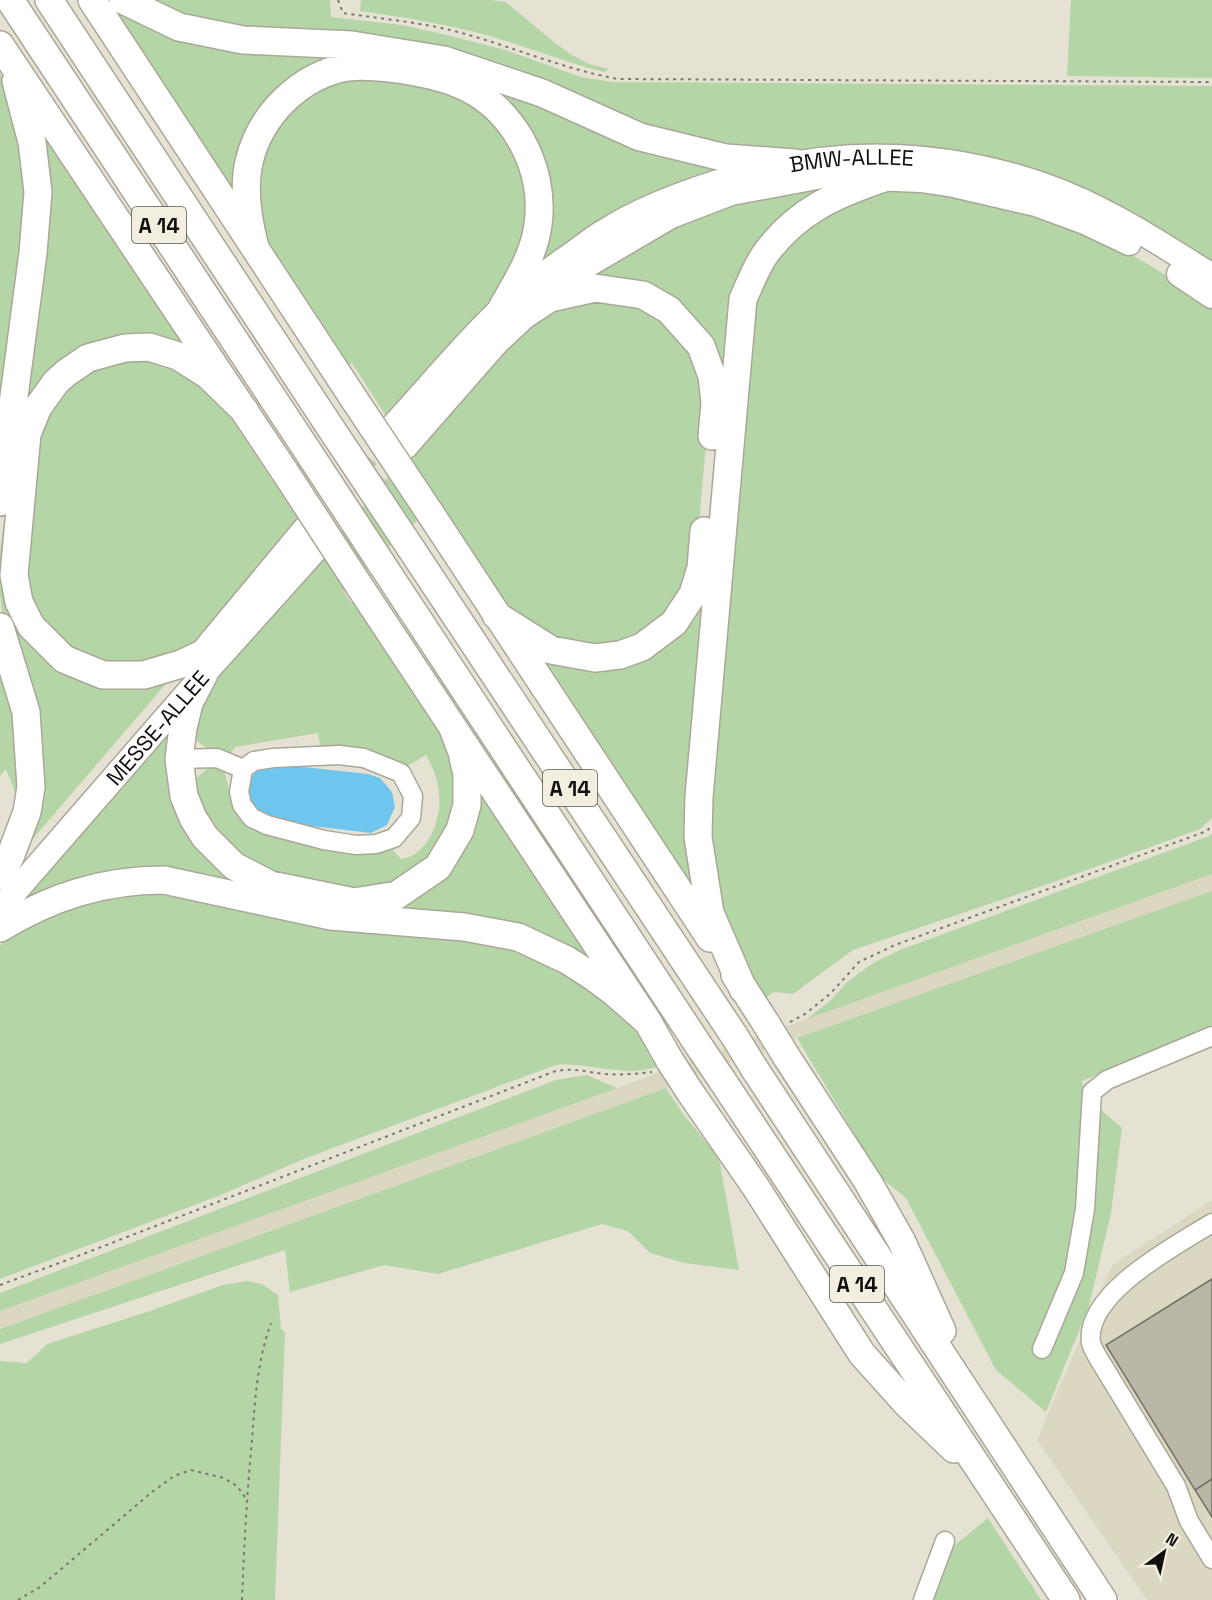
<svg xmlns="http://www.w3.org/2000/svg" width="1212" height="1600" font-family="'Space Grotesk',sans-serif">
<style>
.built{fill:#dcd7c1}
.green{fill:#b4d5a6}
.water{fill:#6ec6ef}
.building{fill:#bab6a8;stroke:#767366;stroke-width:1.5}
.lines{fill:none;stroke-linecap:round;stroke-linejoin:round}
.major-tunnel{stroke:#c5c2b5;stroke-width:24;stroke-dasharray:24 12;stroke-linecap:butt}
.minor-casing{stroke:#aaa799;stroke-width:21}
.major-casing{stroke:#aaa799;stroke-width:27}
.highway-casing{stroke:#aaa799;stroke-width:30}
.path{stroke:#7a786e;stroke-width:2;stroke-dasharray:3 4.5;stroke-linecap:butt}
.minor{stroke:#fff;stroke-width:18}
.major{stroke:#fff;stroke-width:24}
.highway{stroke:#fff;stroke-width:27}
.highway-bridge-casing{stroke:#aaa799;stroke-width:30;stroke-linecap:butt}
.highway-bridge{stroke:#fff;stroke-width:27}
.labels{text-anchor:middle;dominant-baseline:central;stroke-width:4.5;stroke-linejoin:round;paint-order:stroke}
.shield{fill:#f3efe0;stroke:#54524a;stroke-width:1.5}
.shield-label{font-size:21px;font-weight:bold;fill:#100f0a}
.street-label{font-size:22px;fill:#100f0a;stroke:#f3efe0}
</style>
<rect width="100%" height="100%" fill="#e5e2d3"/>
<!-- built -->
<path class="built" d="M1212,874V892L797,1038L666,1088L0,1329V1311L807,1019Z
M1212,1200V1600H1147L1037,1440L1112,1265Z"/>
<!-- green -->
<path class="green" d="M101,0H112L358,55L309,73L233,199Z
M138,0H330L331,17L402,25L451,36L505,50L581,77L612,82L1212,86V265L852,146L773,152L703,148L544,86L248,35Z
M361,0H490L506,2L555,43L572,55L589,64L609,69L604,72C564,62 526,46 486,35C445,24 403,17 360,11Z
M1071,0H1212V78L1067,76Z
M0,73L9,92L29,190L0,441Z
M367,73L472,98L519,148L531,225L505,283L388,419L352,363L349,365L264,235L257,212L261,144L303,94Z
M468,75L739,165L534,271L547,208Z
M29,110L197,355L173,346L53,374L8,541L36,644L170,679L25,848L27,830L0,594V551L41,245Z
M850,182L795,213L732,328L707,915L523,641L645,652L708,556L721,404L706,344L593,282L598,264L725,204Z
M909,187L995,201L1109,242L1146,263L1212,305V818L1200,829L1048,884L853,950L793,994L774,992L764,999L741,963L708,865L744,320L773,253L847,196Z
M622,296L687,338L709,408L696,559L687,592L642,640L573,651L512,614L440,507L442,504L439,500L343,590L351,603L355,601L443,735L457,766L450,835L406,883L325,893L229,855L188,786L211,765L224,770L233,803L251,826L388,845L401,859C415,857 423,849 430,837C445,809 441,781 426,755L406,767C380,751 351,753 321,751L318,733L235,747L228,758L212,753L188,733L212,682L227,664L508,339L542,311Z
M158,357L217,397L300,522L204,635L178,655L140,670L73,658L22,595L32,448L47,406L93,364Z
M0,650L19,712L20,805L6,769L0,776Z
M180,712L174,771L257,887L413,893L472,781L612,980L579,961L188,878L6,918Z
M1212,833V874L807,1019L832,999L847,982L873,963L900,950L1209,836Z
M165,890L493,940L577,976L630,1024L649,1049L648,1053L657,1067C621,1078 590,1062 556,1065L306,1158L218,1196L0,1279V945L14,934L72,903Z
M1212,891V1027L1082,1081L1083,1092L1088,1106L1098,1107L1122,1128L1111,1213L1089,1306L1046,1412L996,1370L906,1198L881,1178L797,1038Z
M587,1075L617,1088L0,1311V1293L556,1080Z
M666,1088L683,1114L719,1158L739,1270L685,1263L650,1253L628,1231L602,1224L438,1274L384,1265L290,1292L285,1250L0,1344V1329Z
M247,1281L262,1284L278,1295L281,1329L285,1332L275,1600H0V1361L27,1363L47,1344L150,1311L223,1285Z
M988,1518L1041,1600H930L948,1551Z"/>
<!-- water -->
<path class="water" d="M276,764L368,774L380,778L392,792L395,807L387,825L371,833L278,822L258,817L245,792C252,772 256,769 276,764Z"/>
<!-- building -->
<path class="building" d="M1212,1279V1479L1195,1490L1106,1345Z
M1212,1479V1517L1195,1490Z"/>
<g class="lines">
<!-- major-tunnel -->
<path class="major-tunnel" d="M305,529L393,426
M317,548L406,446"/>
<defs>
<path id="minor" d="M179,759L217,758L243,769L254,761L273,758L339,755L364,758L401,773L413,796L411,818L394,838L376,844L356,845L324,840L267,825L252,818L242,805L239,792L243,769
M1212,1223C1177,1245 1084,1293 1091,1343C1092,1347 1095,1352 1097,1356L1176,1486L1189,1521L1212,1559
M1042,1349L1074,1273L1085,1209L1092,1092L1107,1080L1212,1036
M923,1600L945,1541"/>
<g id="major">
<path d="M1179,274L1212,296"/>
<path id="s1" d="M393,426C429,387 463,345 502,308C521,290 543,275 565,259C579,250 592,238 607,230C640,209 678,195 715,183C826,148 932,147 1043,185C1104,206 1158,242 1212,276"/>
<path d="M406,446L497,342L567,277L671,216L731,193L822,176L921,180L954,185L1036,204L1085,222L1129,243"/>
<path d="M197,659L305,529"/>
<path id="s2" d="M0,909L204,674L317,548"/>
</g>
<path id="highway" d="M10,0L307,450
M49,0L330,427
M92,0L356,402
M123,0L179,27L243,40L352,45L444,60L542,93L640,137L726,158L795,163
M0,45L285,472
M255,247C248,221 243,189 249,162C260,115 300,75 348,67C365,65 382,67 398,69C417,72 438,76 456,83C512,104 546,167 538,225C534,255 517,282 502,308
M524,315L550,298L595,288L643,295L669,310L701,346L712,376L715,403L712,436
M0,502L33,253L38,192L32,142L16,81
M430,513L710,938
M404,538L735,1037
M381,563L701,1049
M358,584L648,1022L670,1061
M496,615L551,650L595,658L620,655L642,647L674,623L693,594L701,568L704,531
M0,627L26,712L31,787L27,812L10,857L0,876
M200,655L181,664L144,675H103L64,659L31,626L19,602L14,575L27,434L38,407L56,382L66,373L88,358L125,348L149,347L178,356L208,375L245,411
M204,674L189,703L183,728L179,759L184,796L193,818L205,837L234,866L271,885L354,902L397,895L438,867L460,830L467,805V775L462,752L452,726
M0,928C51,897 103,880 164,880L331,916L464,927L518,937L567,960L592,976L615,993L648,1022
M735,975L767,1025
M743,989L710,913L698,837L699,797L743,299C750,284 756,267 766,253C797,211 836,194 884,178
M786,1056L868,1182L902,1242L942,1331
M754,1068L1103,1600
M722,1080L1066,1600
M690,1092L755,1186L862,1354L907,1404L954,1449"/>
</defs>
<!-- minor casing -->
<use href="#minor" class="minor-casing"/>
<!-- major casing -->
<use href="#major" class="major-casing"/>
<!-- highway casing -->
<use href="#highway" class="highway-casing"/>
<!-- path -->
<path class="path" d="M338,0L343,13C381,19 421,22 458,32C511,46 563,69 618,79L1212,82
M790,1022L805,1014L830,994L859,962L895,945L1207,831L1212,825
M0,1285L78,1256L553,1072C571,1067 586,1072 605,1074C621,1075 637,1074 652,1072
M18,1600L40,1587L152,1492L174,1476L191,1470L224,1478L237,1486L247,1500
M242,1600C244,1547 247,1493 252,1440C255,1400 257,1362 271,1323"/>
<!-- minor -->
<use href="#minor" class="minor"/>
<!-- major -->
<use href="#major" class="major"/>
<!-- highway -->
<use href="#highway" class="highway"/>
<defs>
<path id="highway-bridge" d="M356,402L430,513
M330,427L404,538
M307,450L381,563
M285,472L358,584
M767,1025L786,1056
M735,1037L754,1068
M701,1049L722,1080
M670,1061L690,1092"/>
</defs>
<!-- highway-bridge casing -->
<use href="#highway-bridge" class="highway-bridge-casing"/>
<!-- highway-bridge -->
<use href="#highway-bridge" class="highway-bridge"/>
</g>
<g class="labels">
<!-- shield labels -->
<g class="shield">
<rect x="132" y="207" width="54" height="36" rx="4.5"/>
<rect x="543" y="770" width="54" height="36" rx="4.5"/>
<rect x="830" y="1266" width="54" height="36" rx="4.5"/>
</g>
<g class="shield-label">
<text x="159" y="225">A 14</text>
<text x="570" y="788">A 14</text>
<text x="857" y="1284">A 14</text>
</g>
<!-- street labels -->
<g class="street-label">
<text stroke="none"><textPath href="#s1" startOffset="549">BMW-ALLEE</textPath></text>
<text stroke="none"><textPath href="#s2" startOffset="240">MESSE-ALLEE</textPath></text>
</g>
</g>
<!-- north arrow -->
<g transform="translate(1164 1552) rotate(33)" stroke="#f3efe0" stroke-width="4.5" paint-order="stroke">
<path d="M0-4.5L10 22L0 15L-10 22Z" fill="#100f0a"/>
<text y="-9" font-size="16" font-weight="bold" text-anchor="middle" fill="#100f0a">N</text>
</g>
</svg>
